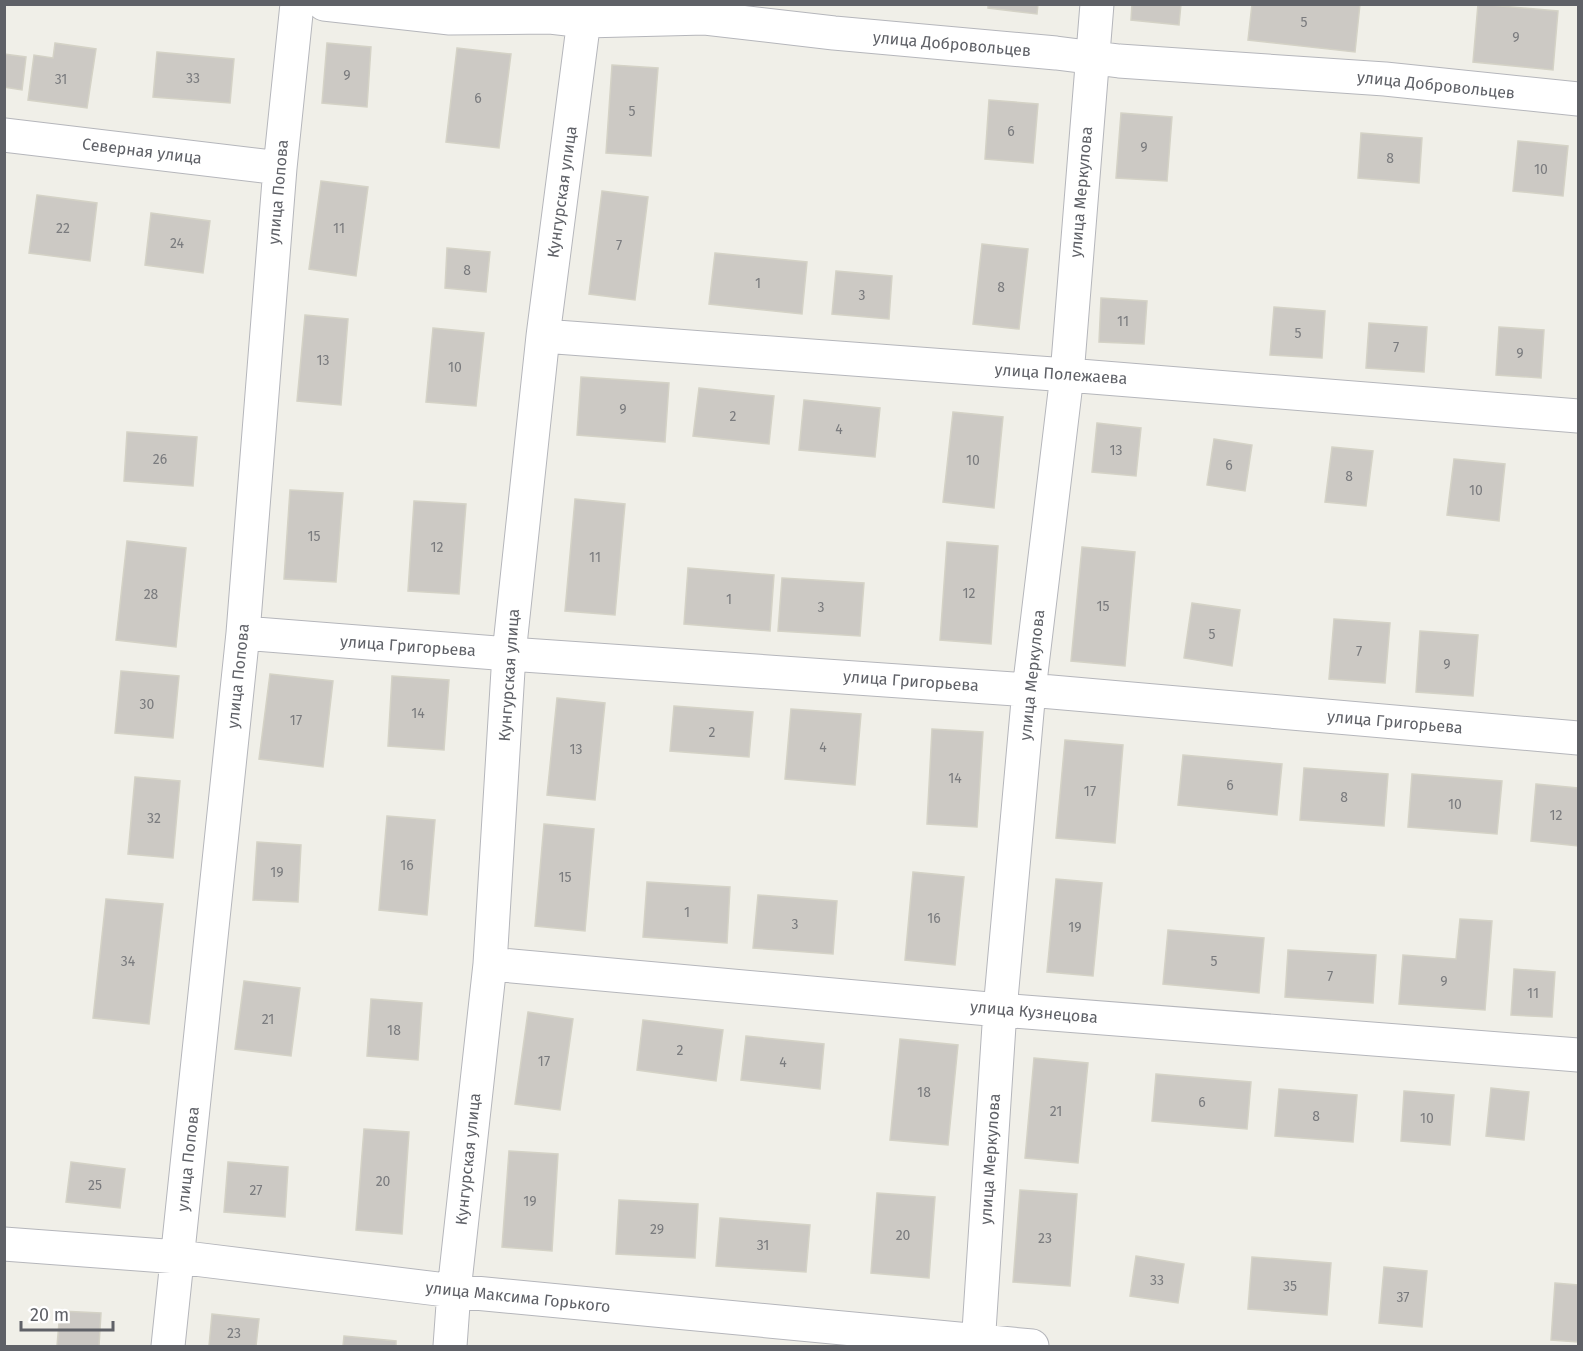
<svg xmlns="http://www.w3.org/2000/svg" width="1583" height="1351" font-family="'Fira Sans',sans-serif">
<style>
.building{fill:#ccc9c4;stroke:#d4d2c6;stroke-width:1.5}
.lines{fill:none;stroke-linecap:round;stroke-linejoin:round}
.minor-casing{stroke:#b5b6bb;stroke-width:35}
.minor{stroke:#fff;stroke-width:33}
.labels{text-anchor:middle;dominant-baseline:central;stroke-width:5;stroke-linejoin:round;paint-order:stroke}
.number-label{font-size:14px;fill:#7a7b7e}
.street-label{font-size:16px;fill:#5f6167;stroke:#fff}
</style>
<rect width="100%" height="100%" fill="#f0efe8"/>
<!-- building -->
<path class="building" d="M988,4H1038L1037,14L988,8Z
M1132,4H1181L1179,25L1131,20Z
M1252,4H1360L1355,52L1248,40Z
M1478,4L1558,11L1553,70L1473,62Z
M55,43L96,49L87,108L28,100L34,55L53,58Z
M327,43L371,47L367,107L322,103Z
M457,48L511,54L499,148L446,142Z
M157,52L234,59L230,103L153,97Z
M4,54L26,57L22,90L4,87Z
M612,65L658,68L651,156L606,153Z
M989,100L1038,104L1033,163L985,159Z
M1121,113L1172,117L1167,181L1116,178Z
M1361,133L1422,138L1419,183L1358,178Z
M1518,141L1568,146L1563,196L1513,191Z
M321,181L368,187L356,276L309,269Z
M602,191L648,197L635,300L589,294Z
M37,195L97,203L90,261L29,253Z
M151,213L210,221L203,273L145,265Z
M982,244L1028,249L1019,329L973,324Z
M447,248L490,252L486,292L445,288Z
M715,253L807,262L802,314L709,304Z
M836,271L892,276L889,319L832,314Z
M1101,298L1147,301L1144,344L1099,342Z
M1274,307L1325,311L1322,358L1270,355Z
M305,315L348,319L341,405L297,401Z
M1369,323L1427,327L1424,372L1366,368Z
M1499,327L1544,330L1541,378L1496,375Z
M433,328L484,333L476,406L426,402Z
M581,377L669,383L665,442L577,435Z
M699,388L774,396L769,444L693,436Z
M804,400L880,408L875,457L799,450Z
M953,412L1003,417L994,508L943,502Z
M1097,423L1141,428L1136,476L1092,472Z
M127,432L197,437L193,486L124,481Z
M1214,439L1252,445L1245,491L1207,485Z
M1332,447L1373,451L1366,506L1325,502Z
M1454,459L1505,464L1499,521L1447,515Z
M290,490L343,493L336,582L284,579Z
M575,499L625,504L615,615L565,611Z
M414,501L466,504L459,594L408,591Z
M127,541L186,548L176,647L116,640Z
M947,542L998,546L991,644L940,640Z
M1082,547L1135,552L1125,666L1071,661Z
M688,568L774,575L770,631L684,624Z
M782,578L864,583L860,636L778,631Z
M1192,603L1240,610L1232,666L1184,658Z
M1334,619L1390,623L1385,683L1329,679Z
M1420,631L1478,635L1473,696L1416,692Z
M121,671L179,676L173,738L115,733Z
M270,674L333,681L323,767L259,759Z
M392,676L449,680L444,750L388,746Z
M557,698L605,703L595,800L547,795Z
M674,706L753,712L749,757L670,751Z
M791,709L861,714L855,785L785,779Z
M932,729L983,732L977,827L927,824Z
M1065,740L1123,745L1115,843L1056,838Z
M1183,755L1282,764L1277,815L1178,805Z
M1304,768L1388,774L1384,826L1300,820Z
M1412,774L1502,781L1497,834L1408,827Z
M135,777L180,781L173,858L128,854Z
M1536,784L1578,788V846L1531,841Z
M387,816L435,820L427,915L379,910Z
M544,824L594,829L585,931L535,926Z
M257,842L301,845L298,902L253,900Z
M913,872L964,877L955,965L905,960Z
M1056,879L1102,883L1093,976L1047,972Z
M647,882L730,887L727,943L643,937Z
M758,895L837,901L833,954L753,948Z
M106,899L163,904L149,1024L93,1018Z
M1460,919L1492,921L1485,1010L1399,1004L1403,955L1456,959Z
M1168,930L1264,938L1259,993L1163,984Z
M1288,950L1376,955L1373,1003L1285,997Z
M1514,969L1555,972L1552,1017L1511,1015Z
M244,981L300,988L291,1056L235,1049Z
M371,999L422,1003L418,1060L367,1056Z
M528,1012L573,1019L560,1110L515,1104Z
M643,1020L723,1030L716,1081L637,1070Z
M746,1036L824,1044L820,1089L741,1080Z
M900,1039L958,1045L948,1145L890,1140Z
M1034,1058L1088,1063L1078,1163L1025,1158Z
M1156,1074L1251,1082L1247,1129L1152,1121Z
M1491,1088L1529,1092L1524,1140L1486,1136Z
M1279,1089L1357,1095L1353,1142L1275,1136Z
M1404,1091L1454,1095L1450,1145L1401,1141Z
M364,1129L409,1132L402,1234L356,1230Z
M509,1151L558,1154L552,1251L502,1247Z
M71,1162L125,1169L120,1208L66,1202Z
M228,1162L288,1167L285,1217L224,1212Z
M1020,1190L1077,1194L1070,1286L1013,1282Z
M877,1193L935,1197L929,1278L871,1273Z
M619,1200L698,1204L695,1258L616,1254Z
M720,1218L810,1225L806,1272L716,1266Z
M1136,1256L1184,1264L1178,1303L1130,1296Z
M1252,1257L1331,1263L1327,1315L1248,1309Z
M1384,1267L1427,1271L1422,1327L1379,1323Z
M1555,1283L1578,1285V1342L1551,1340Z
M60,1311L101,1313L99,1346H57Z
M212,1314L259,1319L256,1346H209Z
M344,1336L396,1341V1346H343Z"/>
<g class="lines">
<defs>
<path id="minor" d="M324,4L450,18L550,17L585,21L705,18L834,33L1056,53L1119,61L1385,79L1578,99
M4,135L280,168
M543,336L1067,375L1578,416
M243,633L509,654L1029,690L1578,738
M490,964L1000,1010L1578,1055
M4,1244L178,1257L454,1291L1032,1346
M168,1346L243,633L280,168L297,4
M450,1346L454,1291L490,964L509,654L543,336L586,4
M978,1346L1000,1010L1029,690L1067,375L1097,4"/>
</defs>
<!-- minor casing -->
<use href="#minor" class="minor-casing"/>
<!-- minor -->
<use href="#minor" class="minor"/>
</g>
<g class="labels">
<!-- number labels -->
<g class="number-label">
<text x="1304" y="22">5</text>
<text x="1516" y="37">9</text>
<text x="347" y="75">9</text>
<text x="193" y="78">33</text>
<text x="61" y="79">31</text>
<text x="478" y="98">6</text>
<text x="632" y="111">5</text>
<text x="1011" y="131">6</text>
<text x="1144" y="147">9</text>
<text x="1390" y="158">8</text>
<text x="1541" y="169">10</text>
<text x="63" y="228">22</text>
<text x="339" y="228">11</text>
<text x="177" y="243">24</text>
<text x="619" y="245">7</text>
<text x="467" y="270">8</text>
<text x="758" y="283">1</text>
<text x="1001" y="287">8</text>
<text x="862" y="295">3</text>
<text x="1123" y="321">11</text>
<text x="1298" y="333">5</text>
<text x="1396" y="347">7</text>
<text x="1520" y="353">9</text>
<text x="323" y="360">13</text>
<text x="455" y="367">10</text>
<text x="623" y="409">9</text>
<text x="733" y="416">2</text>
<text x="839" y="429">4</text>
<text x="1116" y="450">13</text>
<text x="160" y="459">26</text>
<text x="973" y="460">10</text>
<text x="1229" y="465">6</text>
<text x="1349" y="476">8</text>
<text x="1476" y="490">10</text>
<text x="314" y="536">15</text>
<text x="437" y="547">12</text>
<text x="595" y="557">11</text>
<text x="969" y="593">12</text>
<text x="151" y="594">28</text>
<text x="729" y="599">1</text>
<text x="1103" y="606">15</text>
<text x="821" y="607">3</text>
<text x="1212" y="634">5</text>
<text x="1359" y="651">7</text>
<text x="1447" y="664">9</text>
<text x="147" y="704">30</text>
<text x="418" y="713">14</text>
<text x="296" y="720">17</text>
<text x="712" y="732">2</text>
<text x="823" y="747">4</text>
<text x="576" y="749">13</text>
<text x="955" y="778">14</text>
<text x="1230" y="785">6</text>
<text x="1090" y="791">17</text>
<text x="1344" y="797">8</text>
<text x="1455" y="804">10</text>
<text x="1556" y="815">12</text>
<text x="154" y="818">32</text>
<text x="407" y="865">16</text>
<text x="277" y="872">19</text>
<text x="565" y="877">15</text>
<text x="687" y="912">1</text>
<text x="934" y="918">16</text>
<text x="795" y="924">3</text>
<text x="1075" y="927">19</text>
<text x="128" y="961">34</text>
<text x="1214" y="961">5</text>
<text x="1330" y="976">7</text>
<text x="1444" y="981">9</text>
<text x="1533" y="993">11</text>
<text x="268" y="1019">21</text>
<text x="394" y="1030">18</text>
<text x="680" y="1050">2</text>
<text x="544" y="1061">17</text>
<text x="783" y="1062">4</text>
<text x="924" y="1092">18</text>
<text x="1202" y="1102">6</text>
<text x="1056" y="1111">21</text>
<text x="1316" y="1116">8</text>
<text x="1427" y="1118">10</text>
<text x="383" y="1181">20</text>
<text x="95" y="1185">25</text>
<text x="256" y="1190">27</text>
<text x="530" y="1201">19</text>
<text x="657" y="1229">29</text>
<text x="903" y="1235">20</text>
<text x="1045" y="1238">23</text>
<text x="763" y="1245">31</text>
<text x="1157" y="1280">33</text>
<text x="1290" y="1286">35</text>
<text x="1403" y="1297">37</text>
<text x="234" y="1333">23</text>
</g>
<!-- street labels -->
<g class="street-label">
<text transform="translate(952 44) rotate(5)">улица Добровольцев</text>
<text transform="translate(1436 85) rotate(6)">улица Добровольцев</text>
<text transform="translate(142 151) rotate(7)">Северная улица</text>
<text transform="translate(278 192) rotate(-85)">улица Попова</text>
<text transform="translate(562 192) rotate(-82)">Кунгурская улица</text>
<text transform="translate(1081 192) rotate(-85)">улица Меркулова</text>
<text transform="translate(1061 374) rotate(4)">улица Полежаева</text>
<text transform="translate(408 646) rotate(4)">улица Григорьева</text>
<text transform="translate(509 675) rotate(-86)">Кунгурская улица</text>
<text transform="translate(1032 675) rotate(-84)">улица Меркулова</text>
<text transform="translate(238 676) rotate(-84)">улица Попова</text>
<text transform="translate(911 681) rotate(4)">улица Григорьева</text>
<text transform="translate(1395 722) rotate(5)">улица Григорьева</text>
<text transform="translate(1034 1012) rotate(5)">улица Кузнецова</text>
<text transform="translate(188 1159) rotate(-84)">улица Попова</text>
<text transform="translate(468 1159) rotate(-84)">Кунгурская улица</text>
<text transform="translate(990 1159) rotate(-86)">улица Меркулова</text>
<text transform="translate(518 1297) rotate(6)">улица Максима Горького</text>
</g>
</g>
<!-- border -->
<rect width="1583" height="1351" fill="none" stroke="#5f6167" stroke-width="12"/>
<!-- scale -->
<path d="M21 1321v9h92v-9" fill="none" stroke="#5f6167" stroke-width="3"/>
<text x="30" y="1321" font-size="18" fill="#5f6167" stroke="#ffffff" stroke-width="4.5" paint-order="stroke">20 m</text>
</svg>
